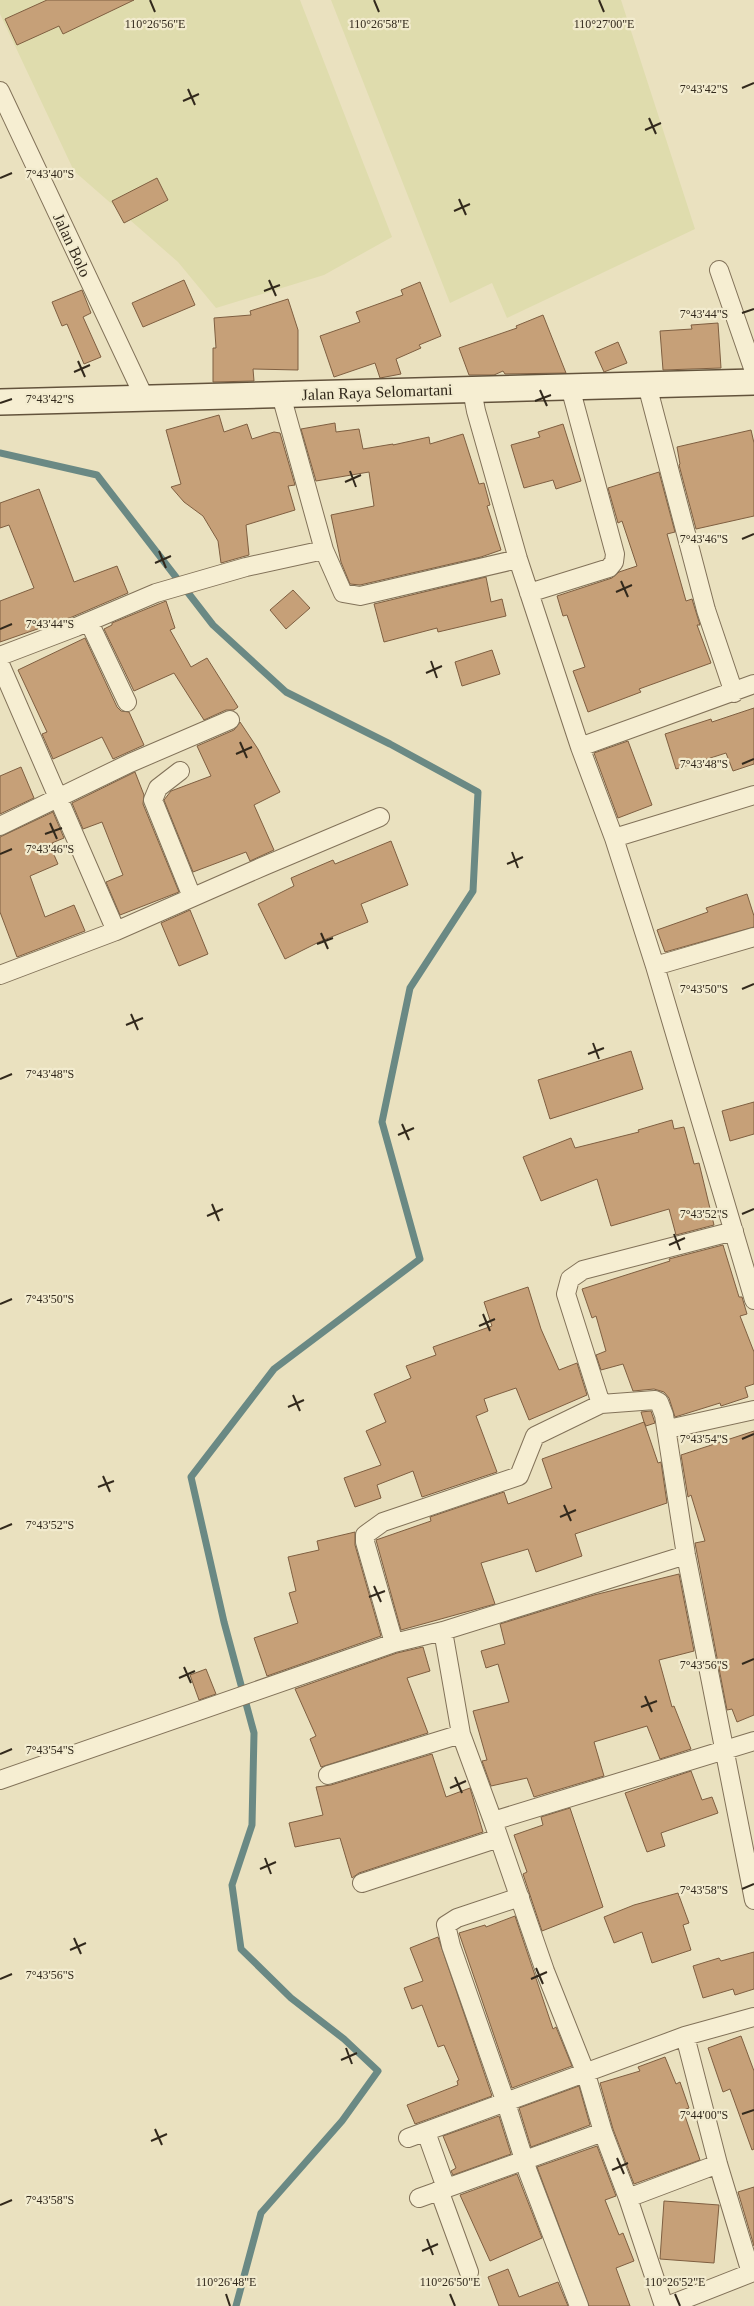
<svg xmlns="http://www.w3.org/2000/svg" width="754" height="2306" font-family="'Times New Roman',serif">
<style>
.farmland{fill:#dfdcad}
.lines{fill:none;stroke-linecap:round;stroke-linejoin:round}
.stream{stroke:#6a8984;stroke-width:7}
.building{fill:#c6a078;stroke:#7f5f41}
.street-casing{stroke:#827259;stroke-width:20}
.secondary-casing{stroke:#63533c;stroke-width:28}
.street{stroke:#f6eed2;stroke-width:18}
.secondary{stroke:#f6eed2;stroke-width:25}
.ticks{fill:none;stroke:#32291c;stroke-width:2}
.labels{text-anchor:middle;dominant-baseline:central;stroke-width:4.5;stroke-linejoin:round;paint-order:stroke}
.street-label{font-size:16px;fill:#32291c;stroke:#f2ebce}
.ticks-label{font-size:12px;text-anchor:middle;fill:#32291c;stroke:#f2ebce;stroke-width:4.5;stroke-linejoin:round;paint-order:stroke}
</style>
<rect width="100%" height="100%" fill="#eae1bf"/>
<!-- farmland -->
<path class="farmland" d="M0,0H300L392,237L324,275L216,308L178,262L74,171L0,14Z
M331,0H621L695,229L507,318L492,283L450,303Z"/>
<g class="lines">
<!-- stream -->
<path class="stream" d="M0,453L97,475L213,625L286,692L390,744L478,792L473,891L410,988L382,1122L420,1259L274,1369L191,1477L224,1622L254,1733L252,1825L232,1885L241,1949L291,1998L344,2039L378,2071L342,2121L261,2213L236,2306"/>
</g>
<!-- building -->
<path class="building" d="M47,0H134L63,34L59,26L17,45L5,19Z
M157,178L168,200L124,223L112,201Z
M184,280L195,305L143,327L132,303Z
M420,282L441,336L419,345L421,348L396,359L401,374L380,378L375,363L334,377L320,336L360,322L356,312L403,295L401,290Z
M82,290L91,313L83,317L101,357L84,364L67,324L62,326L52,302Z
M288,299L298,330V370L253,369L254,381L213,382V348H216L214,318L251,315L250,311Z
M543,315L566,373L505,374L503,371L494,375H469L459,348L517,328L516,326Z
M718,323L721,368L663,370L660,331L692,329L691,325Z
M618,342L627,363L604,372L595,352Z
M219,415L224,432L247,424L252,439L274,432L280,433L295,485L288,486L295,510L246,525L249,555L221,563L218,541L203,516L184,502L171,487L181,484L166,430Z
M335,423L336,432L359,429L363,449L393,444V445L429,437L430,444L463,434L479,484L484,483L490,505L487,506L501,550L481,557L360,585L350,584L341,562L331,515L374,506L369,472L316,481L301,429Z
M563,424L581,481L556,489L553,480L524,488L511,445L540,437L538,432Z
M751,430L754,443V516L696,529L679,465L680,464L677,447Z
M659,472L675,532L667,534L686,601L692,599L700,625H697L711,663L639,689L641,692L588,712L573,671L585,667L567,615L563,616L557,596L612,578L619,572L637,566L622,521L618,523L608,488Z
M39,489L74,582L117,566L128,593L72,617L0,642V601L34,588L9,525L0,528V503Z
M486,577L491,602L502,599L506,616L438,632L437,628L384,642L374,604Z
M293,590L310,608L286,629L270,610Z
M166,601L175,628L170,630L191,667L207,658L238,707L234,710H226L204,720L174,673L134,691L104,629L112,625V623Z
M85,638L117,707L121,711L129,712L144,745L113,759L102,737L53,759L42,734L47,732L18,670Z
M492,650L500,674L462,686L455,662Z
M754,708V764L733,771L726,753L676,769L665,734L711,719L712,722Z
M240,722L258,749L280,792L254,805L274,850L250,861L246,852L193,872L164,800L171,791L211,776L197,746L234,730Z
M628,741L652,805L618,818L594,753Z
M21,767L34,798L0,814V776Z
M135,772L144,795L143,804L179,892L120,915L106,882L123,875L102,822L83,829L72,803Z
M53,812L64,838L52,843L54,847L51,848L58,864L30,876L45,917L74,905L85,931L17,957L0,912V837Z
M391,841L408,885L361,904L368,922L319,942L285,959L258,904L294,886L291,878L333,860L335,864Z
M747,894L754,916V927L665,952L657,930L708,912L706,908Z
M190,910L208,954L179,966L161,923Z
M631,1051L643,1089L550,1119L538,1080Z
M754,1102V1134L730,1141L722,1111Z
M672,1120L674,1129L684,1127L694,1164L699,1163L714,1225L676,1235L669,1209L611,1226L597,1179L541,1201L523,1157L571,1138L575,1148L639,1132L638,1130Z
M723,1245L739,1297H742L747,1314L740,1316L754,1352V1384L745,1387L748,1397L721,1406L720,1403L675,1417L669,1398L664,1392L654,1389L633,1391L623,1364L601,1370L596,1355L606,1351L596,1316L592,1318L582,1289L670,1261L669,1259Z
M528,1287L541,1329L559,1370L577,1363L587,1395L529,1420L516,1388L484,1399L488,1411L476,1416L497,1472L422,1497L413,1471L377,1485L381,1498L355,1507L344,1478L381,1465L366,1431L386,1422L374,1394L411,1378L406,1366L436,1355L433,1347L492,1326L484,1302Z
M651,1411L655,1423L646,1426L644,1422L658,1463L661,1462L667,1503L575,1534L582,1556L536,1572L528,1549L481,1563L495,1604L401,1630L376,1540L431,1521L430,1517L504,1492L508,1504L552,1488L542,1459L644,1422L641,1412Z
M754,1431V1715L737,1722L732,1709L727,1710L695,1543L705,1541L691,1495L688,1497L681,1455Z
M355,1532V1545L381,1636L267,1676L254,1638L298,1623L289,1593L296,1591L288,1557L319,1550L317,1541Z
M679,1574L694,1651L659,1660L672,1707L674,1706L691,1749L660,1759L647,1726L594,1742L604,1776L534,1797L527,1778L491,1786L482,1761L487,1760L473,1711L509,1702L498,1664L486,1668L481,1651L505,1644L500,1624L594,1595Z
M423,1647L430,1671L407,1678L428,1733L321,1767L310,1739L316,1736L295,1689L397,1653Z
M206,1669L216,1694L199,1700L190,1675Z
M432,1754L446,1797L470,1788L483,1832L359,1873L352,1878L340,1838L295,1847L289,1823L323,1815L316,1787L331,1785Z
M691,1771L702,1800L712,1797L718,1813L661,1833L665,1846L647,1852L625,1793Z
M570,1808L603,1907L542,1931L523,1874L527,1872L514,1835L543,1825L541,1817Z
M678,1893L689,1923L683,1925L691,1950L652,1963L642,1932L614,1943L604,1917L634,1905Z
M515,1916L553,2029L556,2027L572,2066L512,2088L459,1933L485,1925L486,1927Z
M438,1937L492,2096L415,2124L407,2105L458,2085L457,2081L459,2080L444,2045L438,2047L422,2005L412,2009L404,1988L423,1981L410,1948Z
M754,1952V1989L735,1995L733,1989L703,1998L693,1966L719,1958L721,1961Z
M741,2036L754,2071V2149L752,2150L730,2089L723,2092L708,2048Z
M665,2057L676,2084L680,2082L689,2108L683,2110L700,2160L634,2184L613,2129L600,2083L640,2071L638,2067Z
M579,2086L590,2125L531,2147L519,2108Z
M499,2116L511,2154L453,2175L451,2171L456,2168L443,2136Z
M597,2146L616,2196L605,2200L619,2235L623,2233L634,2261L616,2268L630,2306H589L537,2167Z
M517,2174L542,2238L490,2261L460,2195Z
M754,2187V2246L738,2192Z
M664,2201L719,2205L714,2263L660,2259Z
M508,2269L519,2297L558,2282L568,2306H499L488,2277Z"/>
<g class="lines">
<defs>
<path id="street" d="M0,91L145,399
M719,270L754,371
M647,385L706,610L734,693
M472,390L476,411L518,559L580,747L614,838L655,966L754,1300
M281,395L324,550
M529,593L609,568L614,562L615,554L570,387
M89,622L127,702
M0,656L76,627L156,593L246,567L324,550L343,593L360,596L518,559
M0,664L116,931
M580,747L754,684
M180,771L158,788L153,800L192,897
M0,826L130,763L230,720
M614,838L754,795
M655,966L754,937
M0,975L116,931L264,866L380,817
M734,1231L583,1270L570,1279L566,1294L601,1404L655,1400L659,1402L664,1415L686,1555L754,1900
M668,1429L754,1410
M443,1631L461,1734L493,1821
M394,1643L365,1542V1535L383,1522L519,1476L535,1436L601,1404
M328,1775L461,1734
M0,1780L394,1643L443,1631L686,1555
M362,1883L499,1838
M520,1897L457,1918L446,1925L451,1946L506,2103L528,2172L579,2306
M426,2132L446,2188
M408,2138L685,2036L754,2017
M439,2190L469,2272
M419,2198L603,2132
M628,2198L718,2164
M664,2306L628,2198L603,2132L586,2074L545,1971L493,1821L754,1741
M667,2306L751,2273L718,2164L685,2036"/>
<path id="secondary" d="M0,402L754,382"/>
</defs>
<!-- street casing -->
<use href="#street" class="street-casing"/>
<!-- secondary casing -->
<use href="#secondary" class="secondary-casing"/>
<!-- street -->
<use href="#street" class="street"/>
<!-- secondary -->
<use href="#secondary" class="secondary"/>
</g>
<!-- ticks -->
<path class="ticks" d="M150,0L155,12M374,0L379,12M599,0L604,12M742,88L754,83M188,89L195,105M183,101L199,94M649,118L656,134M645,130L661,123M0,178L12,173M459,199L466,215M454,211L470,204M269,280L276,296M264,291L280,285M742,313L754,309M78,361L85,377M74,372L90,365M540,390L547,406M535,401L551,395M0,403L12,399M350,471L356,487M345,482L361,475M742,539L754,534M159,551L166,568M155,563L171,556M621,581L628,597M616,592L632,585M0,629L12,624M431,661L437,678M426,673L442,666M240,742L247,758M236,754L252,747M742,764L754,759M50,823L57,839M45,834L62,828M512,852L518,868M0,854L12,849M507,864L523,857M321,933L328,949M317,944L333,938M742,989L754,984M131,1014L138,1030M126,1025L143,1018M593,1043L599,1059M588,1054L604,1048M0,1079L12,1074M402,1124L409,1140M398,1135L414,1128M212,1204L219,1221M742,1214L754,1209M207,1216L223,1209M674,1234L680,1250M669,1245L685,1238M0,1304L12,1299M483,1314L490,1331M479,1326L495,1319M293,1395L300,1411M288,1407L304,1400M742,1439L754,1434M103,1476L110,1492M98,1487L114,1481M564,1505L571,1521M560,1517L576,1510M0,1529L12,1524M374,1586L381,1602M369,1597L385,1591M742,1664L754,1659M184,1667L191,1683M179,1678L195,1671M645,1696L652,1712M641,1707L657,1701M0,1754L12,1749M455,1777L462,1793M450,1788L466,1781M265,1858L271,1874M260,1869L276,1862M742,1889L754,1884M74,1938L81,1954M70,1950L86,1943M536,1968L543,1984M0,1979L12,1974M531,1979L547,1972M346,2048L352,2064M341,2060L357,2053M742,2114L754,2110M155,2129L162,2145M151,2141L167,2134M617,2158L624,2174M612,2170L628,2163M0,2205L12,2200M427,2239L433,2255M422,2251L438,2244M226,2294L230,2306M450,2294L455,2306M675,2294L680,2306"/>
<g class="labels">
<!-- street labels -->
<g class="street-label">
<text transform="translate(72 245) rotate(65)">Jalan Bolo</text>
<text transform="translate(377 392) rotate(-2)">Jalan Raya Selomartani</text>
</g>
</g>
<g class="ticks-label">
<text x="155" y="28">110°26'56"E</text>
<text x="379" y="28">110°26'58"E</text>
<text x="604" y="28">110°27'00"E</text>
<text x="704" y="93">7°43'42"S</text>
<text x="50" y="178">7°43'40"S</text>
<text x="704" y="318">7°43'44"S</text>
<text x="50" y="403">7°43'42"S</text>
<text x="704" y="543">7°43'46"S</text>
<text x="50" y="628">7°43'44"S</text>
<text x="704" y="768">7°43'48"S</text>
<text x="50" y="853">7°43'46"S</text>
<text x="704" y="993">7°43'50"S</text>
<text x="50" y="1078">7°43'48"S</text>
<text x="704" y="1218">7°43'52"S</text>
<text x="50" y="1303">7°43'50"S</text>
<text x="704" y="1443">7°43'54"S</text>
<text x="50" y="1529">7°43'52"S</text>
<text x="704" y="1669">7°43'56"S</text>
<text x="50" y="1754">7°43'54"S</text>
<text x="704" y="1894">7°43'58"S</text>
<text x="50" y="1979">7°43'56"S</text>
<text x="704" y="2119">7°44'00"S</text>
<text x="50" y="2204">7°43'58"S</text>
<text x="226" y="2286">110°26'48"E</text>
<text x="450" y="2286">110°26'50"E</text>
<text x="675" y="2286">110°26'52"E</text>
</g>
</svg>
